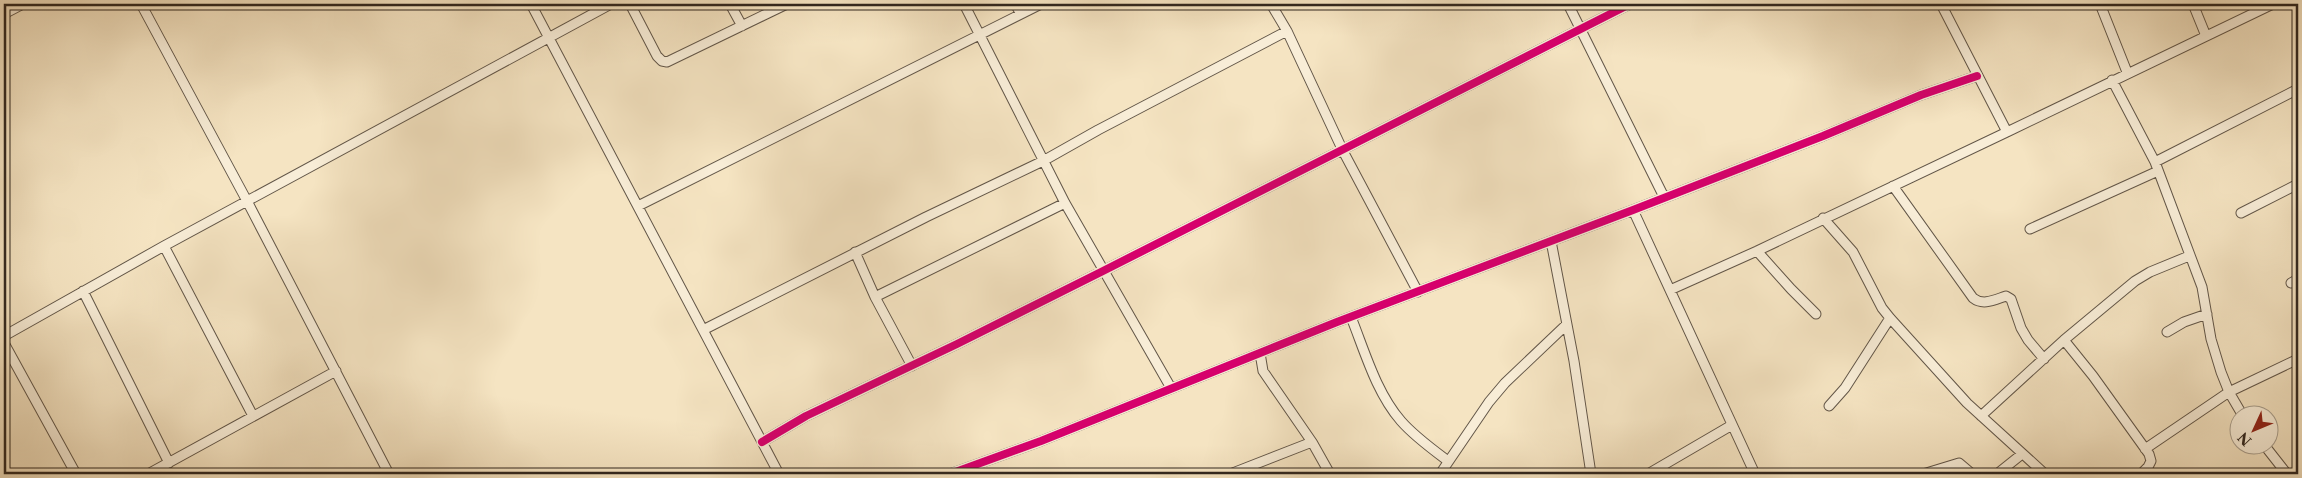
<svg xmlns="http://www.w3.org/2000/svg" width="2302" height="478" font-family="'Libre Caslon Text',serif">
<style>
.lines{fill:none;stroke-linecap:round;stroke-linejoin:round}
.street-casing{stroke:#625648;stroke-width:11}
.street{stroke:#f8edd7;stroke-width:9}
.cycleway-casing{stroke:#f8edd7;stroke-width:11}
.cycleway{stroke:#d6006c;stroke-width:8}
</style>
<rect width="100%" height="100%" fill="#f5e4c2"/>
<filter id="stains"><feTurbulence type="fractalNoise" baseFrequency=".004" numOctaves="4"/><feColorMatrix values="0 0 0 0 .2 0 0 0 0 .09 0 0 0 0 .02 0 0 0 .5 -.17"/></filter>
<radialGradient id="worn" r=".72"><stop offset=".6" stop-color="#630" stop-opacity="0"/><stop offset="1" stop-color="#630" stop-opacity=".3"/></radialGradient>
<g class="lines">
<defs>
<path id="street" d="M141,4L247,201L389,474
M531,4L779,474
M630,4L657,56L662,61L667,62L787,4
M730,4L742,26
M964,4L1065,203L1171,388
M1015,4L1021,14
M1271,4L1287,31L1343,151L1418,292
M1568,4L1664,197
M1941,4L2007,132L2273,4
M2100,4L2127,72
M2193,4L2206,36
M4,14L23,4
M2112,80L2155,162L2202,287L2211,339L2221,372L2229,392L2243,416
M2155,162L2298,89
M1893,186L1973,298C1983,306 1994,300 2006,296L2011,299L2021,328L2028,340L2044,359
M638,206L1041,4
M1633,210L1755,474
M2241,213L2298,184
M1823,218L1853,252L1882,308L1890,318L1967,403L2045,474
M2030,229L2158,171
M1551,241L1574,361L1591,474
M164,246L253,416
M1757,251L1791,289L1816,314
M855,252L875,297L912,366
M2291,283L2298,279
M1670,290L1757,251L2007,132
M83,291L169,463
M875,297L1065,203
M1351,317C1365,352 1376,392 1401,421C1414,436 1432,449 1448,461
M703,330L926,217L1043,161L1098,130L1287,31
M2167,332L2184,322L2207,314
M4,336L164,246L611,4
M2064,340L2093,376L2149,454L2151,461L2148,467L2141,474
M4,343L76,474
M1260,353L1263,371L1312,442L1330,474
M1829,406L1845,388L1890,318
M1981,416L2064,340L2135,281L2150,272L2189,256
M762,442L806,416L957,344L1103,271L1630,4
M2265,446L2287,474
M2145,449L2229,392L2298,359
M148,474L336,371
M950,474L1041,441L1337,322L1633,210L1823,136L1921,95L1977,76
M1230,474L1312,442
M1440,474L1489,402L1505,383L1566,325
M1648,474L1732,425
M1923,474L1959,463L1972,474
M1997,474L2022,454"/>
</defs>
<!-- street casing -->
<use href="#street" class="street-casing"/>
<!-- street -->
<use href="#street" class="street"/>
<defs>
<path id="cycleway" d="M762,442L806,416L957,344L1103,271L1630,4
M950,474L1041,441L1337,322L1633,210L1823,136L1921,95L1977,76"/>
</defs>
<!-- cycleway casing -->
<use href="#cycleway" class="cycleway-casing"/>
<!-- cycleway -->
<use href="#cycleway" class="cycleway"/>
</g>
<!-- margin -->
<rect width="2302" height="478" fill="none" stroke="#f5e4c2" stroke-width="20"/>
<rect x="5" y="5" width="2292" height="468" fill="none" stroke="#31271f" stroke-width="2.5"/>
<rect x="10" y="10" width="2282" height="458" fill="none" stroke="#31271f"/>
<!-- north arrow -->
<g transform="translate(2254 430) rotate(226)"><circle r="24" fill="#f8edd7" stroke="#a89e8d"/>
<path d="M0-4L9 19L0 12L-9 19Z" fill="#8f2418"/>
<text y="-8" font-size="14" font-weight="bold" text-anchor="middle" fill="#31271f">N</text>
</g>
<rect width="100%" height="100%" filter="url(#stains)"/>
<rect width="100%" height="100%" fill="url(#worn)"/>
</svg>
